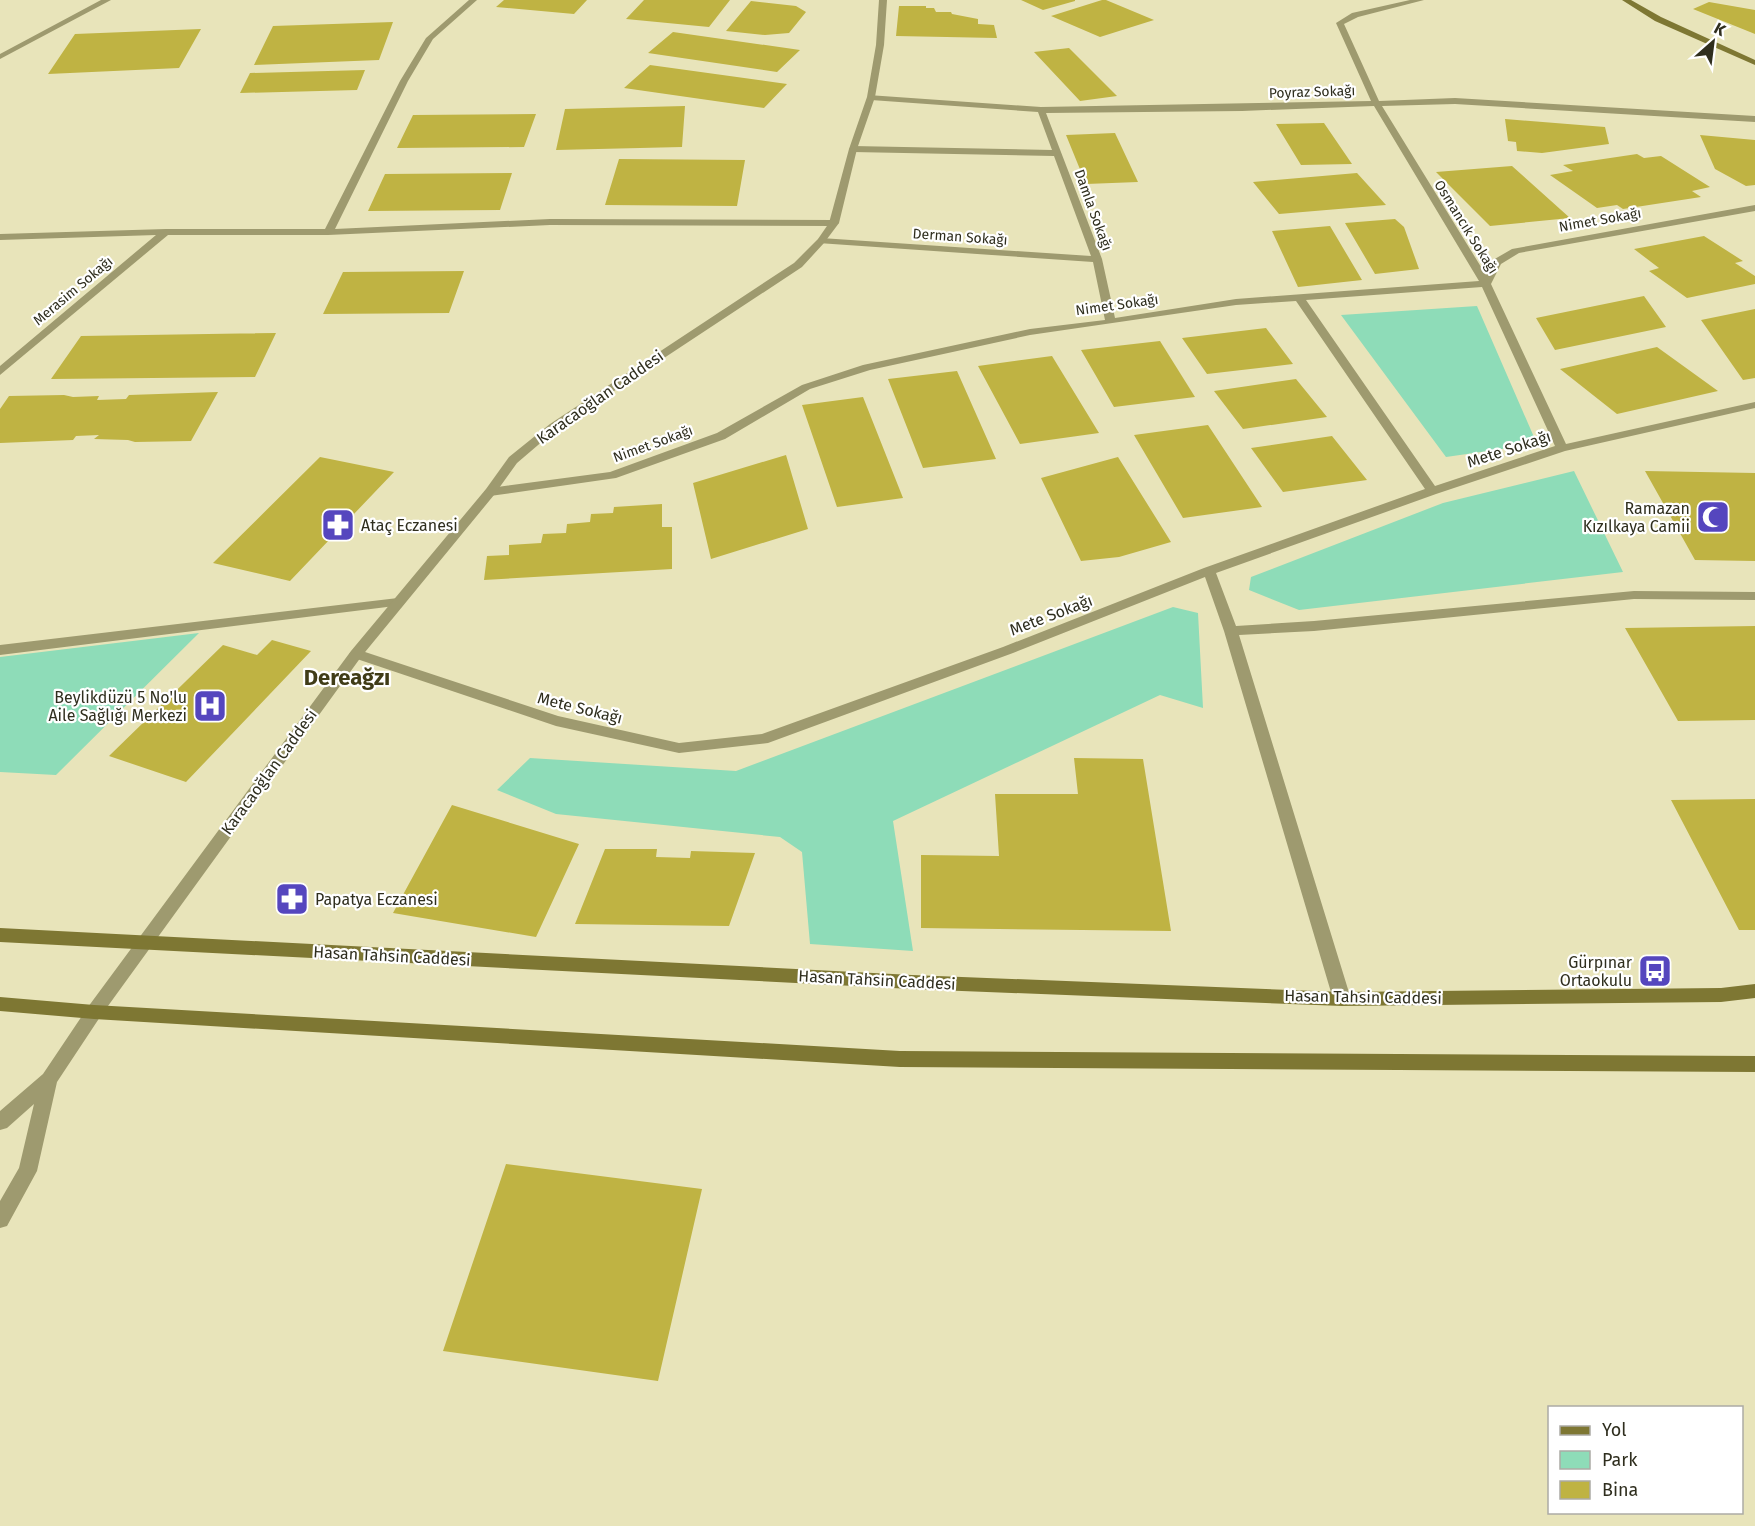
<svg xmlns="http://www.w3.org/2000/svg" width="1755" height="1526" font-family="'Fira Sans',sans-serif">
<style>
.green{fill:#8edcb8}
.building{fill:#bfb343}
.lines{fill:none;stroke-linecap:round;stroke-linejoin:round}
.minor{fill:#9e9a6f;fill-rule:evenodd}
.tertiary{fill:#9e9a6f;fill-rule:evenodd}
.secondary{fill:#7e7733;fill-rule:evenodd}
.labels{text-anchor:middle;dominant-baseline:central;stroke-width:4.5;stroke-linejoin:round;paint-order:stroke}
.far-street-label{font-size:14px;fill:#2f2e1e;stroke:#fff}
.street-label{font-size:16px;fill:#2f2e1e;stroke:#fff}
.poi-label{font-size:16px;fill:#2f2e1e;stroke:#fff;text-anchor:end}
.district-label{font-size:22px;font-weight:bold;fill:#403c17;stroke:#fff}
</style>
<rect width="100%" height="100%" fill="#e8e4ba"/>
<!-- green -->
<path class="green" d="M1477,306L1537,444L1446,457L1341,315Z
M1574,471L1623,572L1299,610L1249,590L1251,577L1443,503Z
M1173,607L1198,613L1203,708L1160,695L893,821L913,951L810,944L802,852L780,837L556,814L497,790L530,758L736,771Z
M199,633L56,775L0,772V657Z"/>
<!-- building -->
<path class="building" d="M504,0H587L574,14L496,7Z
M644,0H730L709,27L626,19Z
M1021,0H1075V1L1043,10Z
M1102,0H1106L1154,20L1100,37L1051,16Z
M751,1L796,6L806,12L789,33L765,35L726,31Z
M1709,2L1755,10V34L1693,9Z
M899,6H926V8H934L936,12H951L952,14L978,19V24L994,25L997,38L896,36Z
M393,22L379,60L254,65L273,26Z
M201,29L179,68L48,74L75,34Z
M673,32L800,50L777,72L648,53Z
M1069,48L1117,96L1080,101L1034,52Z
M650,65L787,84L764,108L624,88Z
M365,70L357,90L240,93L250,73Z
M685,106L682,147L556,150L565,109Z
M536,114L524,147L397,148L413,115Z
M1505,119L1605,127L1609,144L1542,153L1517,151L1516,142L1508,141Z
M1324,123L1352,164L1301,165L1276,124Z
M1115,133L1138,182L1086,184L1066,135Z
M1700,135L1755,140V185L1746,186L1715,169Z
M1637,154L1644,158L1661,156L1710,187L1692,191L1701,197L1623,209L1617,205L1597,208L1550,175L1573,171L1563,165Z
M619,159L745,160L737,206L605,205Z
M1512,166L1570,218L1490,226L1436,172Z
M512,173L500,210L368,211L385,174Z
M1357,173L1386,205L1279,214L1253,182Z
M1395,219L1404,227L1419,269L1375,274L1345,223Z
M1330,226L1362,280L1298,287L1272,231Z
M1704,236L1743,261L1735,263L1755,276V284L1687,298L1649,271L1659,268L1634,249Z
M464,271L449,313L323,314L343,272Z
M1644,296L1666,327L1555,350L1536,318Z
M1755,309V378L1743,380L1701,320Z
M1266,328L1293,364L1207,374L1182,338Z
M276,333L255,377L51,379L81,336Z
M1160,341L1195,397L1114,407L1081,350Z
M1657,347L1718,391L1617,414L1560,369Z
M1052,356L1099,433L1020,444L978,366Z
M957,371L996,459L923,468L888,379Z
M1296,379L1327,417L1243,429L1214,391Z
M218,392L191,441L135,442L128,440L94,439L99,435L76,436L73,440L0,443V409L9,396L64,395L73,397L99,396L97,400L126,399L129,395Z
M863,397L903,498L837,507L802,405Z
M1208,425L1262,507L1183,518L1134,435Z
M1332,436L1367,480L1283,492L1251,448Z
M786,455L808,529L711,559L693,483Z
M320,457L394,472L290,581L213,563Z
M1118,457L1171,542L1119,557L1081,561L1041,478Z
M1645,471L1755,473V561L1695,560Z
M662,504V527H672V569L484,580L487,556L509,555V545L541,543L543,534L566,533L567,524L590,522L591,514L613,513L614,507Z
M1755,626V720L1678,721L1625,628Z
M272,640L311,651L186,782L109,756L223,645L257,655Z
M1074,758L1143,759L1171,931L921,928V855L999,856L995,794H1078Z
M1755,799V930H1739L1671,800Z
M452,805L579,844L536,937L393,913Z
M605,849H657L656,857L690,858L691,851L755,853L729,926L575,924Z
M506,1164L702,1189L658,1381L443,1351Z"/>
<g class="lines">
<!-- minor -->
<path class="minor" d="M101,0H111L0,59V54Z
M469,0H477L433,39L408,81L335,229L550,219L834,220L839,223L834,226L550,225L328,235H168L0,375V366L156,235L0,240V234L166,229H325L400,81L426,38Z
M1410,0H1424L1358,17L1344,24L1379,101L1455,98L1755,116V122L1455,104L1382,106L1486,275L1493,260L1512,249L1755,205V211L1519,253L1501,264L1491,284L1566,444L1755,402V408L1565,451L1436,494L1216,573L1236,626L1314,621L1634,591L1755,592V600L1634,599L1314,631L1239,635L1351,999L1348,1004L1342,1006L1336,1004L1333,999L1224,631L1205,577L1013,653L768,743L679,753L556,726L351,657L349,654L356,649L558,716L679,743L762,734L1003,647L1204,568L1425,489L1296,301L1236,305L1030,335L870,370L810,389L725,439L616,478L490,496L484,492L490,488L610,472L717,433L802,385L863,365L1030,329L1105,320L1093,262L818,243V239L821,238L1091,256L1054,156L853,152L849,149L853,146L1052,150L1038,112L871,100L868,99V95L1041,107L1371,101L1336,23L1352,13ZM1374,106L1479,281L1236,299L1115,318L1102,259L1046,113L1242,111ZM1482,287L1555,446L1435,486L1306,300Z
M398,598L405,602L403,605L0,655V645Z"/>
<!-- tertiary -->
<path class="tertiary" d="M879,0H887L884,45L875,97L857,149L839,223L824,243L802,267L558,428L517,463L494,495L361,657L100,1017L57,1082L37,1171L7,1226L0,1228V1201L19,1168L34,1104L7,1128L0,1130V1111L43,1074L88,1007L351,651L486,489L509,457L550,424L794,263L818,239L829,223L849,149L867,97L876,45Z"/>
<!-- secondary -->
<path class="secondary" d="M1622,0H1631L1661,17L1755,60V65L1655,21Z
M0,928L912,975L1342,992L1721,988L1755,984V998L1721,1002L1342,1006L912,989L0,942Z
M0,997L94,1005L900,1051L1755,1056V1072L900,1067L94,1019L0,1011Z"/>
</g>
<!-- icons -->
<defs>
<symbol id="mosque-square" viewBox="-11 -11 22 22"><rect x="-9" y="-9" width="18" height="18" rx="4" fill="#5546be" stroke="#fff"/><path d="M3.5-4.9A6 6 0 1 0 3.5 4.9A5 5 0 1 1 3.5-4.9Z" fill="#fff"/></symbol>
<symbol id="pharmacy-square" viewBox="-11 -11 22 22"><rect x="-9" y="-9" width="18" height="18" rx="4" fill="#5546be" stroke="#fff"/><path d="M-2-6h4v4h4v4h-4v4h-4v-4h-4v-4h4Z" fill="#fff"/></symbol>
<symbol id="hospital-square" viewBox="-11 -11 22 22"><rect x="-9" y="-9" width="18" height="18" rx="4" fill="#5546be" stroke="#fff"/><path d="M-5-5h3v3.5h4V-5h3V5h-3V1.5h-4V5h-3Z" fill="#fff"/></symbol>
<symbol id="bus-square" viewBox="-11 -11 22 22"><rect x="-9" y="-9" width="18" height="18" rx="4" fill="#5546be" stroke="#fff"/><path d="M-5-6H5V4H4V6H2V4H-2V6H-4V4H-5ZM-3.5-4V0h7V-4ZM-3.5 1.2v1.5H-2V1.2ZM2 1.2v1.5H3.5V1.2Z" fill="#fff"/></symbol>
</defs>
<g fill-rule="evenodd">
<use href="#mosque-square" x="1694" y="498" width="38" height="38"/>
<use href="#pharmacy-square" x="319" y="506" width="38" height="38"/>
<use href="#hospital-square" x="191" y="687" width="38" height="38"/>
<use href="#pharmacy-square" x="273" y="880" width="38" height="38"/>
<use href="#bus-square" x="1636" y="952" width="38" height="38"/>
</g>
<g class="labels">
<!-- far-street labels -->
<g class="far-street-label">
<text transform="translate(1312 92) rotate(-2)">Poyraz Sokağı</text>
<text transform="translate(1093 210) rotate(70)">Damla Sokağı</text>
<text transform="translate(1600 220) rotate(-10)">Nimet Sokağı</text>
<text transform="translate(1466 227) rotate(58)">Osmancık Sokağı</text>
<text transform="translate(960 237) rotate(4)">Derman Sokağı</text>
<text transform="translate(73 291) rotate(-40)">Merasim Sokağı</text>
<text transform="translate(1117 305) rotate(-8)">Nimet Sokağı</text>
<text transform="translate(653 444) rotate(-20)">Nimet Sokağı</text>
</g>
<!-- street labels -->
<g class="street-label">
<text transform="translate(600 397) rotate(-35)">Karacaoğlan Caddesi</text>
<text transform="translate(1509 449) rotate(-18)">Mete Sokağı</text>
<text transform="translate(1051 615) rotate(-21)">Mete Sokağı</text>
<text transform="translate(580 708) rotate(14)">Mete Sokağı</text>
<text transform="translate(269 772) rotate(-54)">Karacaoğlan Caddesi</text>
<text transform="translate(392 956) rotate(3)">Hasan Tahsin Caddesi</text>
<text transform="translate(877 980) rotate(3)">Hasan Tahsin Caddesi</text>
<text transform="translate(1363 997) rotate(1)">Hasan Tahsin Caddesi</text>
</g>
<!-- poi labels -->
<g class="poi-label">
<text x="1690" y="508">Ramazan<tspan x="1690" dy="18">Kızılkaya Camii</tspan></text>
<text x="361" y="525" text-anchor="start">Ataç Eczanesi</text>
<text x="187" y="697">Beylikdüzü 5 No'lu<tspan x="187" dy="18">Aile Sağlığı Merkezi</tspan></text>
<text x="315" y="899" text-anchor="start">Papatya Eczanesi</text>
<text x="1632" y="962">Gürpınar<tspan x="1632" dy="18">Ortaokulu</tspan></text>
</g>
<!-- district labels -->
<g class="district-label">
<text x="347" y="677">Dereağzı</text>
</g>
</g>
<!-- legend -->
<rect x="1548" y="1406" width="195" height="108" fill="#ffffff" stroke="#acaba5" stroke-width="1.5"/>
<rect x="1560" y="1426" width="30" height="9" fill="#7e7733" stroke="#acaba5" stroke-width="1.5"/>
<text x="1602" y="1436" font-size="18" fill="#2f2e1e">Yol</text>
<rect x="1560" y="1451" width="30" height="18" fill="#8edcb8" stroke="#acaba5" stroke-width="1.5"/>
<text x="1602" y="1466" font-size="18" fill="#2f2e1e">Park</text>
<rect x="1560" y="1481" width="30" height="18" fill="#bfb343" stroke="#acaba5" stroke-width="1.5"/>
<text x="1602" y="1496" font-size="18" fill="#2f2e1e">Bina</text>
<!-- north arrow -->
<g transform="translate(1713 42) rotate(28)" stroke="#ffffff" stroke-width="4.5" paint-order="stroke">
<path d="M0-4.5L10 22L0 15L-10 22Z" fill="#2f2e1e"/>
<text y="-9" font-size="16" font-weight="bold" text-anchor="middle" fill="#2f2e1e">K</text>
</g>
</svg>
